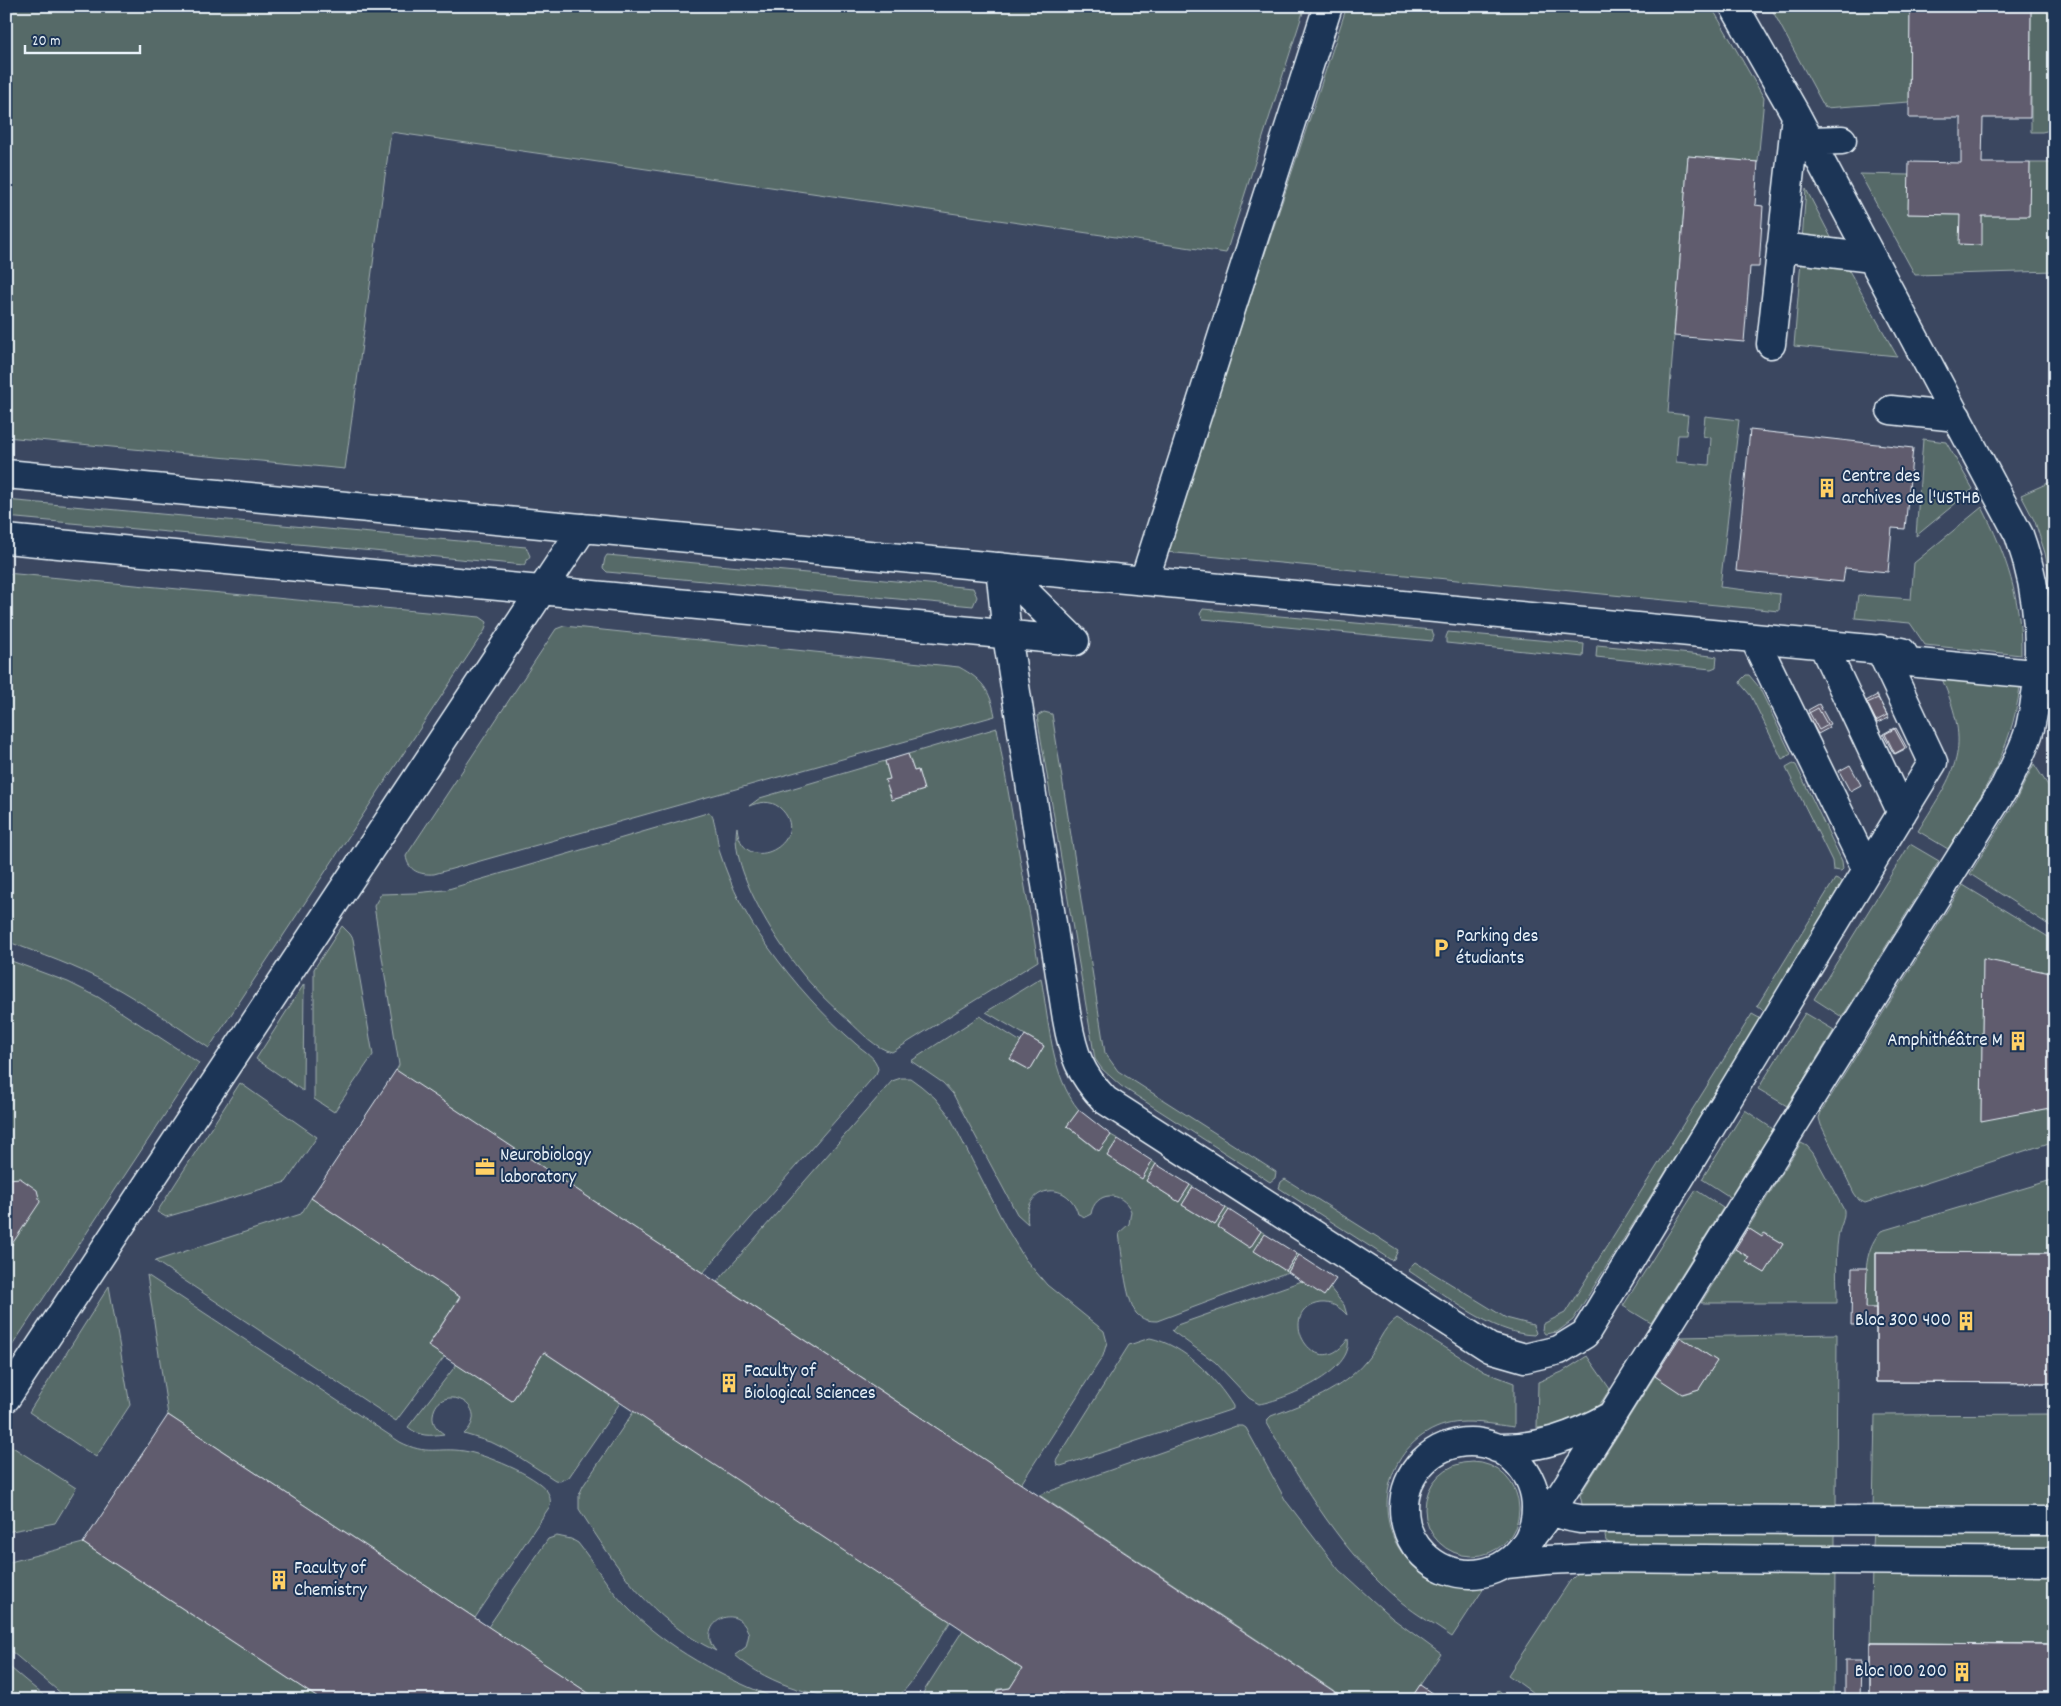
<svg xmlns="http://www.w3.org/2000/svg" width="2061" height="1706" font-family="Dekko,sans-serif">
<style>
.built{fill:#3a4661}
.green{fill:#576b67;stroke:#a0aeb0}
.building{fill:#605b6e;stroke:#e8f1f8}
.lines{fill:none;stroke-linecap:round;stroke-linejoin:round}
.minor-casing{stroke:#e8f1f8;stroke-width:31}
.minor{stroke:#1d3557;stroke-width:28}
.labels{text-anchor:middle;dominant-baseline:central;stroke-width:4;stroke-linejoin:round;paint-order:stroke}
.poi-label{font-size:19px;fill:#e8f1f8;stroke:#1d3557;text-anchor:start}
</style>
<rect width="100%" height="100%" fill="#2a3d5c"/>
<filter id="ink" filterUnits="userSpaceOnUse"><feTurbulence type="fractalNoise" baseFrequency=".02" numOctaves="2"/><feDisplacementMap in="SourceGraphic" scale="10" xChannelSelector="R" yChannelSelector="G"/><feConvolveMatrix kernelMatrix="1 2 1 2 8 2 1 2 1" color-interpolation-filters="sRGB"/></filter>
<g filter="url(#ink)">
<!-- built -->
<path class="built" d="M6,6H2055V1700H6Z"/>
<!-- green -->
<path class="green" d="M6,6H1305L1226,253L391,132L345,469L6,437Z
M1347,6H1711L1764,98L1758,162L1688,156L1668,413L1688,415L1686,435H1678L1676,462L1709,465L1711,438L1703,436L1705,416L1739,420L1720,587L1780,594L1779,611L1166,552Z
M1770,6H1910L1909,102L1825,108Z
M2031,6H2055V129L2042,132H2031Z
M2030,163H2055V271L1915,275L1860,174L1909,175L1908,214L1960,215V244L1981,245L1982,216H2029Z
M1806,189L1835,245L1802,240Z
M1801,260L1847,267L1897,356L1794,346Z
M1923,439L1946,442L1973,489L1916,536Z
M2055,480V606L2045,553L2035,522L2021,495Z
M6,500L526,547L530,556L524,565L6,517Z
M1982,507C2006,554 2022,601 2021,655L1925,645L1910,623L1855,618L1858,595L1911,599L1914,563Z
M607,555L973,588L977,597L973,606L607,572L603,568L605,558Z
M6,573L480,617L487,622L485,630L209,1048C176,1026 144,1003 109,984C76,966 41,954 6,941Z
M1203,609L1432,630L1434,636L1432,641L1203,619L1200,614Z
M564,626L959,667C983,680 990,690 995,716L434,874C420,875 408,871 406,856L556,629Z
M1448,632L1584,644L1583,657L1446,643V637Z
M1597,645L1712,656L1717,657L1716,667L1711,669L1596,657Z
M1746,675H1749L1759,687L1791,754L1782,759L1751,696L1740,683L1741,680Z
M1942,679L2020,687C2011,754 1982,794 1948,849L1918,831C1956,769 1973,751 1942,679Z
M2055,699V738L2048,726Z
M1044,712L1052,714L1105,1053L1118,1071L1276,1172L1275,1178L1270,1182L1121,1086L1102,1069L1095,1059L1037,716Z
M997,728L1038,961L897,1049L892,1052C876,1049 861,1032 849,1021C837,1010 824,999 813,986C784,955 728,870 737,827C742,882 817,839 779,807C770,800 759,802 749,806L760,798L885,761L890,779L886,780L892,800L924,790L918,770L914,771L908,754Z
M1793,764L1796,765L1842,861L1843,869L1841,871L1833,870L1832,861L1786,768Z
M2034,764L2055,796V929L1970,874L2015,802Z
M707,813H710C716,818 717,844 720,853C731,887 747,919 769,948C794,983 824,1016 856,1044C865,1052 876,1057 878,1069L876,1074L703,1273L396,1071L399,1065L374,906L381,894L415,893L445,890Z
M1910,844L1939,861L1842,1017L1814,999Z
M1835,879L1843,882L1839,894L1765,1012L1757,1006Z
M1963,885L2055,941V974L1983,960L1981,1120L2055,1107V1141L1865,1203L1859,1200L1854,1193L1821,1125L1819,1118L1821,1112Z
M342,926L350,934L353,939L373,1055L334,1112L314,1099V969Z
M6,959L68,982L98,997L199,1063L6,1355Z
M1041,978C1049,1021 1051,1076 1079,1110L1067,1126L1098,1151L1111,1135L1118,1139L1107,1156L1141,1178L1152,1161L1156,1164L1146,1181L1179,1202L1190,1185L1193,1187L1182,1205L1215,1225L1226,1208L1229,1210L1219,1227L1250,1248L1261,1231L1265,1234L1255,1251L1286,1271L1297,1254L1299,1255L1288,1272L1157,1321C1149,1321 1142,1320 1136,1313C1125,1297 1122,1253 1119,1233L1129,1224L1131,1211C1122,1190 1095,1191 1091,1214L1085,1217L1078,1214C1068,1177 1021,1187 1028,1224L1017,1214L953,1094L943,1083L911,1061L980,1016L1021,1042L1010,1059L1030,1070L1044,1046L986,1012Z
M304,984L303,1091L256,1059Z
M1805,1013L1834,1030L1787,1106L1758,1089Z
M1752,1014L1761,1019L1573,1320L1557,1332L1545,1334L1542,1330L1543,1324L1565,1313Z
M901,1078H910L921,1086L935,1098L949,1115L1007,1229L1025,1259L1047,1285L1104,1331L1107,1342L1103,1356L1021,1484L717,1282L892,1081Z
M240,1083L317,1137L286,1182L166,1217L157,1212Z
M1745,1110L1773,1129L1730,1197L1702,1179Z
M1801,1143L1807,1146L1813,1153L1844,1210C1845,1220 1839,1228 1838,1238C1835,1259 1837,1281 1837,1303H1701L1735,1249L1749,1257L1747,1262L1765,1273L1783,1244L1765,1233L1762,1237L1748,1228Z
M1285,1179L1398,1250L1394,1259L1391,1260L1279,1188L1281,1182Z
M2055,1179V1253L1876,1308H1866C1866,1281 1862,1252 1881,1231Z
M1696,1190L1723,1208L1651,1323L1623,1306Z
M311,1198L460,1297L428,1345L445,1356L396,1421L155,1261L301,1214Z
M1415,1262L1506,1318L1533,1325L1536,1333L1534,1335C1492,1334 1444,1294 1409,1271L1411,1266Z
M147,1275L400,1442C427,1456 438,1447 464,1451C484,1454 536,1475 547,1491C550,1496 551,1501 550,1506L475,1618L168,1415Z
M1302,1281L1324,1295L1330,1288L1344,1305L1347,1315C1340,1307 1331,1302 1320,1303C1273,1310 1315,1387 1348,1339C1354,1372 1284,1400 1259,1404L1249,1398L1215,1362L1172,1331L1177,1325Z
M109,1286L130,1405L96,1457L29,1412Z
M1397,1318L1485,1372L1514,1383V1427C1489,1424 1461,1417 1436,1428C1383,1451 1370,1525 1412,1564C1425,1576 1447,1586 1464,1586C1470,1586 1476,1584 1483,1586L1482,1591L1452,1637C1435,1625 1417,1615 1401,1602C1343,1554 1304,1488 1267,1423L1268,1419L1271,1416C1306,1403 1342,1390 1366,1361C1378,1347 1381,1329 1397,1318Z
M1837,1334L1836,1511L1586,1507L1582,1504L1580,1495L1655,1376L1683,1394L1699,1389L1717,1361L1680,1337Z
M1150,1338C1184,1345 1215,1377 1233,1406V1409L1061,1466L1057,1465L1056,1461L1129,1345Z
M544,1352L620,1403L569,1477L560,1481L555,1480L513,1453L493,1443L464,1434C495,1405 438,1380 433,1415C432,1424 437,1429 444,1434C429,1436 420,1437 408,1427L457,1364L512,1401Z
M1587,1356L1610,1389C1605,1395 1602,1403 1596,1408C1582,1421 1555,1427 1537,1428L1538,1382L1562,1372Z
M634,1411L951,1621C940,1637 911,1688 898,1696C890,1701 880,1700 871,1700C825,1700 770,1687 735,1655L746,1647L749,1634C735,1597 694,1628 716,1651C650,1620 617,1568 579,1509V1495L583,1486Z
M2055,1414V1512L1873,1511L1875,1415Z
M1236,1426H1243L1246,1428L1286,1501L1339,1570L1392,1618L1441,1654L1410,1700H1348L1039,1495Z
M8,1444L76,1488L55,1523L6,1532V1447Z
M1425 1509a47 47 0 1 1 94 0a47 47 0 1 1-94 0Z
M1608,1530L1835,1531V1546L1613,1545L1606,1541L1605,1536Z
M1873,1531L2055,1532V1547L1872,1546Z
M557,1536L571,1539L578,1543C594,1563 607,1586 624,1604C666,1649 723,1678 780,1700H599L488,1627L548,1539Z
M83,1543L321,1700H69L6,1647V1563Z
M1583,1568H1835L1834,1700H1543L1508,1675L1570,1581Z
M1872,1568L2055,1569V1644L1870,1643Z
M963,1630L1022,1669L1010,1688L998,1689L991,1700H922L924,1691Z
M6,1664L49,1700H6Z
M1498,1690L1512,1700H1492Z"/>
<!-- building -->
<path class="building" d="M1910,6H2031L2030,118H1983L1982,163H2030L2029,216H1982V245L1959,244L1960,215L1908,214L1909,162L1961,163V118H1909Z
M1688,156L1758,162L1755,205L1763,206L1759,267H1750L1744,342L1674,336Z
M1750,430L1913,448L1905,529L1892,528L1888,572L1845,568L1843,582L1736,571Z
M1877,695L1887,715L1876,721L1866,701Z
M1878,698L1889,718L1877,723L1867,703Z
M1819,704L1830,724L1819,730L1808,710Z
M1818,708L1829,728L1818,734L1807,714Z
M1894,728L1905,748L1894,754L1883,734Z
M1896,728L1907,748L1895,754L1885,734Z
M908,754L914,771L918,770L924,790L892,800L885,780L890,779L885,761Z
M1850,765L1861,785L1850,791L1839,771Z
M1983,959L2055,974V1107L1981,1121Z
M1025,1035L1044,1046L1030,1070L1010,1059Z
M396,1070L712,1279L1347,1700H1070L1060,1693L1055,1700H991L998,1690L1010,1688L1022,1669L544,1352L512,1401L428,1346L460,1297L311,1198Z
M1079,1110L1111,1135L1099,1151L1067,1126Z
M1118,1139L1152,1161L1142,1179L1107,1156Z
M1156,1164L1190,1185L1179,1202L1146,1181Z
M20,1178L37,1190L40,1202L6,1253V1182L8,1179Z
M1193,1187L1226,1208L1215,1225L1182,1205Z
M1229,1210L1261,1231L1250,1248L1218,1227Z
M1748,1228L1762,1237L1764,1233L1783,1244L1765,1273L1746,1262L1749,1257L1735,1249Z
M1265,1234L1297,1254L1286,1271L1254,1251Z
M1876,1252L2055,1253V1383L1876,1382Z
M1876,1252L2055,1253V1383L1876,1382Z
M1299,1255L1336,1279L1324,1296L1288,1272Z
M1852,1268H1867L1866,1308H1876V1325H1851Z
M1680,1337L1717,1361L1699,1389L1682,1394L1655,1376Z
M168,1415L475,1618L599,1700H321L83,1543Z
M1870,1643L2055,1644V1700H1870Z
M1870,1643L2055,1644V1700H1870Z
M1845,1660H1861L1860,1699L1870,1700H1845Z
M1420,1685L1442,1700H1410Z"/>
<g class="lines">
<defs>
<path id="minor" d="M1810,141L1842,140
M1781,247L1872,258
M1771,344L1796,115
M1891,410L1957,417
M6,474L1754,638L1867,870L1585,1334L1559,1350L1525,1358L1490,1348L1105,1100C1080,1074 1073,1054 1067,1019L1007,635L1000,567
M6,539L1075,641
M1000,567L1075,641
M1144,581L1328,6
M1754,638L1902,652L1908,662L2055,676
M1823,645L1902,813
M1867,870L1933,762L1880,649
M6,1398L583,528
M1404 1508a66 66 0 1 1 132 0a66 66 0 1 1-132 0Z
M1497,1448C1539,1449 1574,1436 1611,1416
M1535,1494C1546,1511 1561,1516 1580,1519L2055,1521
M1522,1549L1551,1511L1612,1415L2004,788C2013,769 2025,748 2030,728C2045,664 2041,596 2019,535L1796,115L1734,6
M1506,1564L1546,1560L1594,1558L2055,1562"/>
</defs>
<!-- minor casing -->
<use href="#minor" class="minor-casing"/>
<!-- minor -->
<use href="#minor" class="minor"/>
</g>
</g>
<!-- icons -->
<defs>
<symbol id="building-bare" viewBox="-9 -9 18 18"><path d="M-4-6H4V6H1V3H-1V6H-4ZM-2.5-4.3h1.7v1.8h-1.7ZM.8-4.3h1.7v1.8H.8ZM-2.5-1h1.7V.8h-1.7ZM.8-1h1.7V.8H.8Z" fill="#ffd166" stroke="#1d3557" stroke-width="2.5" paint-order="stroke"/></symbol>
<symbol id="parking-bare" viewBox="-9 -9 18 18"><path d="M-3.5-5.5H1a3.5 3.5 0 0 1 0 7H-1V5.5H-3.5ZM-1-3.4V-.6H.8a1.4 1.4 0 0 0 0-2.8Z" fill="#ffd166" stroke="#1d3557" stroke-width="2.5" paint-order="stroke"/></symbol>
<symbol id="office-bare" viewBox="-9 -9 18 18"><path d="M-6-3h4V-5.5h4V-3h4V5H-6ZM-1-4.5V-3h2v-1.5ZM-6 0V1H6V0Z" fill="#ffd166" stroke="#1d3557" stroke-width="2.5" paint-order="stroke"/></symbol>
</defs>
<g fill-rule="evenodd">
<use href="#building-bare" x="1813" y="474" width="28" height="28"/>
<use href="#parking-bare" x="1427" y="934" width="28" height="28"/>
<use href="#building-bare" x="2004" y="1027" width="28" height="28"/>
<use href="#office-bare" x="471" y="1153" width="28" height="28"/>
<use href="#building-bare" x="1952" y="1307" width="28" height="28"/>
<use href="#building-bare" x="715" y="1369" width="28" height="28"/>
<use href="#building-bare" x="265" y="1566" width="28" height="28"/>
<use href="#building-bare" x="1948" y="1658" width="28" height="28"/>
</g>
<g class="labels">
<!-- poi labels -->
<g class="poi-label">
<text x="1842" y="477">Centre des<tspan x="1842" dy="22">archives de l'USTHB</tspan></text>
<text x="1456" y="937">Parking des<tspan x="1456" dy="22">étudiants</tspan></text>
<text x="2003" y="1041" text-anchor="end">Amphithéâtre M</text>
<text x="500" y="1156">Neurobiology<tspan x="500" dy="22">laboratory</tspan></text>
<text x="1951" y="1321" text-anchor="end">Bloc 300 400</text>
<text x="744" y="1372">Faculty of<tspan x="744" dy="22">Biological Sciences</tspan></text>
<text x="294" y="1569">Faculty of<tspan x="294" dy="22">Chemistry</tspan></text>
<text x="1947" y="1672" text-anchor="end">Bloc 100 200</text>
</g>
</g>
<!-- margin -->
<rect width="2061" height="1706" fill="none" stroke="#1d3557" stroke-width="25"/>
<rect x="12" y="12" width="2036" height="1681" fill="none" stroke="#e8f1f8" stroke-width="2" filter="url(#ink)"/>
<!-- scale -->
<path d="M25 45v8h115v-8" fill="none" stroke="#e8f1f8" stroke-width="2.5"/>
<text x="32" y="45" font-size="15" fill="#e8f1f8" stroke="#1d3557" stroke-width="4" paint-order="stroke">20 m</text>
</svg>
